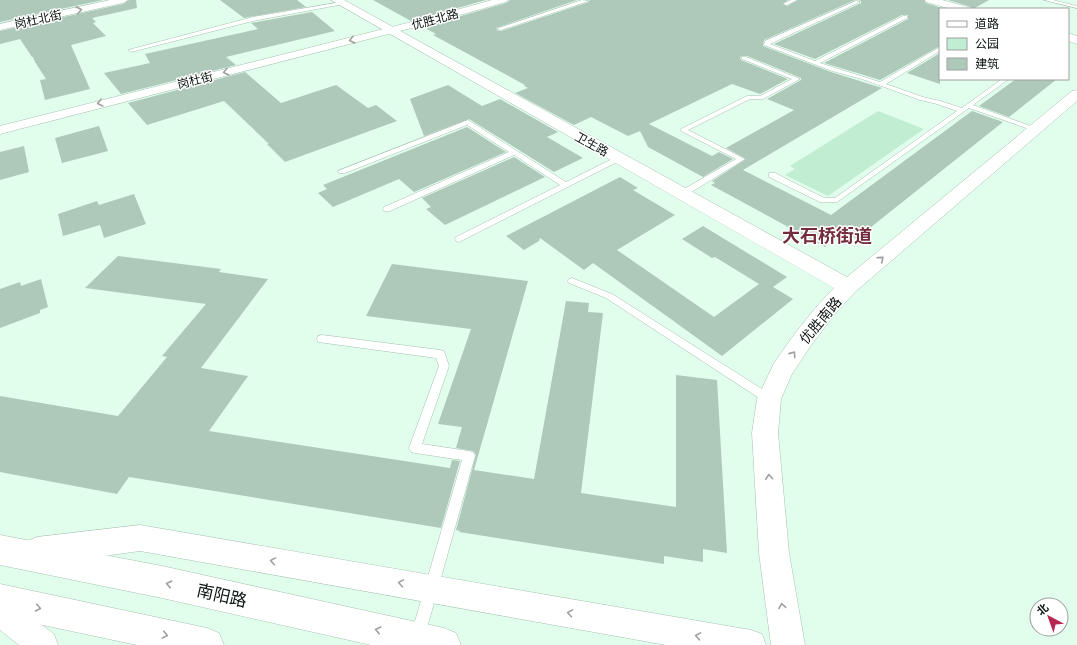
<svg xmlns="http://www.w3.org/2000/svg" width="1077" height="645" font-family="'Golos Text','Noto Sans SC',sans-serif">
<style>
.green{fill:#c1eed3}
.building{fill:#aec9b9}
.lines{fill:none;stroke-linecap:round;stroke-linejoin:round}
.service-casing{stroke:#a7c1b2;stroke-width:1}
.minor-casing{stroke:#a7c1b2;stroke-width:1}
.tertiary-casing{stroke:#a7c1b2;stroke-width:1}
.secondary-casing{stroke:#a7c1b2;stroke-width:1}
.service{fill:#fff;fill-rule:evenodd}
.minor{fill:#fff;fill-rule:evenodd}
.tertiary{fill:#fff;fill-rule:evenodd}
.secondary{fill:#fff;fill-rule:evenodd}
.oneway{stroke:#9da19f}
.labels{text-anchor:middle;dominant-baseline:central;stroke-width:3;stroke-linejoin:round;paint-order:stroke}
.far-street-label{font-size:12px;fill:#0b150f;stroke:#fff}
.street-label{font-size:14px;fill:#0b150f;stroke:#fff}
.near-street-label{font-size:17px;fill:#0b150f;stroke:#fff}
.district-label{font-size:18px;font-weight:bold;fill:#722c3b;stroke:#fff}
</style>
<rect width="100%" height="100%" fill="#e1fdec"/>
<!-- green -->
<path class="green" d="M878,111L924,129L828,196L785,175L795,169L790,166Z"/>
<!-- building -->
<path class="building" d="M0,0H103L0,22Z
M129,0H136L137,8L92,18L96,22L93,23L106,36L71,45L90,89L45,100L40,80L46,79L35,62L33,57H32L20,39L0,44V31L123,4Z
M220,0H297L306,7L244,18Z
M373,0H486L411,21Z
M510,0H577L496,28V30L501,31L589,2L590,0H788L782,4L787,6L798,0H855L764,40L763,46L831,72L882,88L743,170L831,215L972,111L1003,122L856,239L844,232L825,247L711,185L715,183L712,181L746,159L726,148L794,110L767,99L801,80V78L747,56H742L740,57L741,60L788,79L760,94L732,84L649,124L712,156L719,152L733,159L703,177L648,147L640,131L628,136L591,117L574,125L515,93L528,88L524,86L525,85L433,35L436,34L423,27L506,3Z
M858,0H924L926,3L945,9H940V46L880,80L824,63L908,19V15H902L815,59L774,44L861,3V1Z
M948,0H989L973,9L968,6Z
M312,12L335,31L226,57L236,65L121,94L104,73L150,63L145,54L258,29L251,23Z
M940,53V84L907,73Z
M245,72L281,103L336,85L368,108L376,105L397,121L285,162L267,144H269L224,101L147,125L128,103Z
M1016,79H1057L1009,117L979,106Z
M448,85L482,106L500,99L558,132L547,137L583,158L554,172L469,119L424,136L410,99Z
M99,126L108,151L62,163L55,138Z
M467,127L506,152L414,192L399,179L333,207L318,193L327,189L323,185Z
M24,146L29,172L0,180V152Z
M514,157L545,177L445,225L426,209L431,207L422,198Z
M620,177L638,188L633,190L675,215L617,250L714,317L759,284L715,257L712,258L682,239L703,226L787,277L773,287L793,299L722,356L593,263L584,270L540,238L539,241L524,250L506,236Z
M134,194L146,224L104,238L100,225L63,236L58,214L97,201L99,205Z
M118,256L221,269L219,272L268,279L201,368L248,376L209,431L450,468L452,460L460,461L441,528L129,477L117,494L0,472V396L118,416L167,357L162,356L206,304L85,288Z
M392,264L528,281L474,470L534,479L566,301L589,303L588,312L603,313L581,493L676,507V375L717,380L727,553L703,549V562L664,556V564L459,532L460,531L456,530L476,455L473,451L456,448L462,427L438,424L471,329L366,316Z
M41,279L48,307L40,310V313L0,328V289L20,282L21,286Z"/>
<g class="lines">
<defs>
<path id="service" d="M582,0L589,1L501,30L496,29Z
M791,0H797L787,5L783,4Z
M1044,0H1053L1077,6V8Z
M856,1L860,2L770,44L815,61L903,16H907V18L820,63L880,82L940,47V51L886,84L923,97L940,101L962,108L1002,79H1009L973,105L1036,128V130H1032L969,108L837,202H820L769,177V173H775L824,198H835L957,111L937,104L920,100L862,79L832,71L764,45L765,41Z
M342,2L344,4L253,21L131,52L128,50L253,17Z
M742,57H746L800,79L763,99H750L688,130L745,159L685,196H679V192L736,159L681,131V129L747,96H760L792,79L742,59Z
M468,120L566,182L616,157H619L623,159L459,242L456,241L455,239L456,237L560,185L514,155L390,211H384L383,209L384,207L509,152L467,125L345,173H339L338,171Z
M572,278L612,294L773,396L775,399L773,402L769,404L765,402L606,298L569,283L567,281L569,279Z
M322,335L440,350L444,351L449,366L422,444L469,451L473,452L475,456L425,635L423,640L418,642L413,640L411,635L462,460L415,453L411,452L409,448L439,366L436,358L318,342L317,339L318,336Z"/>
<path id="minor" d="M110,0H128L123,3L0,30V24Z
M492,0H508L506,2L435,22L0,134V126L427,18Z
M140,525L751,630L762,634L766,645H666L140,551L37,565L27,561L23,551L27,541L37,537Z
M0,597L10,602L54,634L58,645H19L0,630Z"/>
<path id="tertiary" d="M331,0H344L847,277L1072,91L1077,90V101L855,292L834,315L812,344L792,374L781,399L778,433L789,553L805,645H771L759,553L752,433L757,399L774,363L796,332L818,305L834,288Z
M925,0H942L968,7L970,9H951L926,2Z
M1068,33L1077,36V44L1068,41Z"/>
<path id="secondary" d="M0,535L162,566L444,628L456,633L461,645H371L162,598L0,565Z
M0,584L207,628L219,633L224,645H137L0,616Z"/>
</defs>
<!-- service casing -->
<use href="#service" class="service-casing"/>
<!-- minor casing -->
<use href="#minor" class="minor-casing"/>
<!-- tertiary casing -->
<use href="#tertiary" class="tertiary-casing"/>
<!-- secondary casing -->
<use href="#secondary" class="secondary-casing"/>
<!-- service -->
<use href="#service" class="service"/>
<!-- minor -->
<use href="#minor" class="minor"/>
<!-- tertiary -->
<use href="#tertiary" class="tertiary"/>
<!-- secondary -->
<use href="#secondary" class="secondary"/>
</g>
<!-- one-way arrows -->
<defs><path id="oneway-chevron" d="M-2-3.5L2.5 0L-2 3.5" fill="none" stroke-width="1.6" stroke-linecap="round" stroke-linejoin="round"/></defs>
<g class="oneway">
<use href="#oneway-chevron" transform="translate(79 10) rotate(-12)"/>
<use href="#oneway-chevron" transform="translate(352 40) rotate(166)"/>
<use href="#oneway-chevron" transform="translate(226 72) rotate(166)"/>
<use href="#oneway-chevron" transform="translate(100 103) rotate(166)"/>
<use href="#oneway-chevron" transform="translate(881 259) rotate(-40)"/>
<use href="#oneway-chevron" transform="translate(793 354) rotate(-55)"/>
<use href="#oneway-chevron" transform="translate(769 477) rotate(-94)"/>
<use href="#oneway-chevron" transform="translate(273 561) rotate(-170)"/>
<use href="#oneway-chevron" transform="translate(401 583) rotate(-170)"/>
<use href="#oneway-chevron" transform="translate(169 584) rotate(-167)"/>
<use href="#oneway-chevron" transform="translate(782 606) rotate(-99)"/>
<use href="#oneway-chevron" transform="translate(38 608) rotate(12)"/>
<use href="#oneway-chevron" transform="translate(570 613) rotate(-170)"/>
<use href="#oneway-chevron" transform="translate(378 630) rotate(-167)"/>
<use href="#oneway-chevron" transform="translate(165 635) rotate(13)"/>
<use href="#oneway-chevron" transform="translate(698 636) rotate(-170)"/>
</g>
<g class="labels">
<!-- far-street labels -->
<g class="far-street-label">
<text transform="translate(38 19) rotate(-12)">岗杜北街</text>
<text transform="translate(435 19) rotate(-15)">优胜北路</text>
<text transform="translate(195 80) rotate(-14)">岗杜街</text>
<text transform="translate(592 144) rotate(29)">卫生路</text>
</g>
<!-- street labels -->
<g class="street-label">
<text transform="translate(820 320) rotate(-50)">优胜南路</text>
</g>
<!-- near-street labels -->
<g class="near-street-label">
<text transform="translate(222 595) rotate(13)">南阳路</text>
</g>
<!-- district labels -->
<g class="district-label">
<text x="827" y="235">大石桥街道</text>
</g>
</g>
<!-- legend -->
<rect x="939" y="8" width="130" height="72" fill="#ffffff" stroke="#9da19f"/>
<rect x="947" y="21" width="20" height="6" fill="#ffffff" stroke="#9da19f"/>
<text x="975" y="28" font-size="12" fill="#0b150f">道路</text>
<rect x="947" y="38" width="20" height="12" fill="#c1eed3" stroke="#9da19f"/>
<text x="975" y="48" font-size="12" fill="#0b150f">公园</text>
<rect x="947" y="58" width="20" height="12" fill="#aec9b9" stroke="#9da19f"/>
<text x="975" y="68" font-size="12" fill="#0b150f">建筑</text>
<!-- north arrow -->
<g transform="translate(1049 617) rotate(319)"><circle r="19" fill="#ffffff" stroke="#9da19f"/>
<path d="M0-3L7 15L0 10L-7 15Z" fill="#b62651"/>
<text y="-6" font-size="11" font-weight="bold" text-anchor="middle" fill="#0b150f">北</text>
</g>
</svg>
